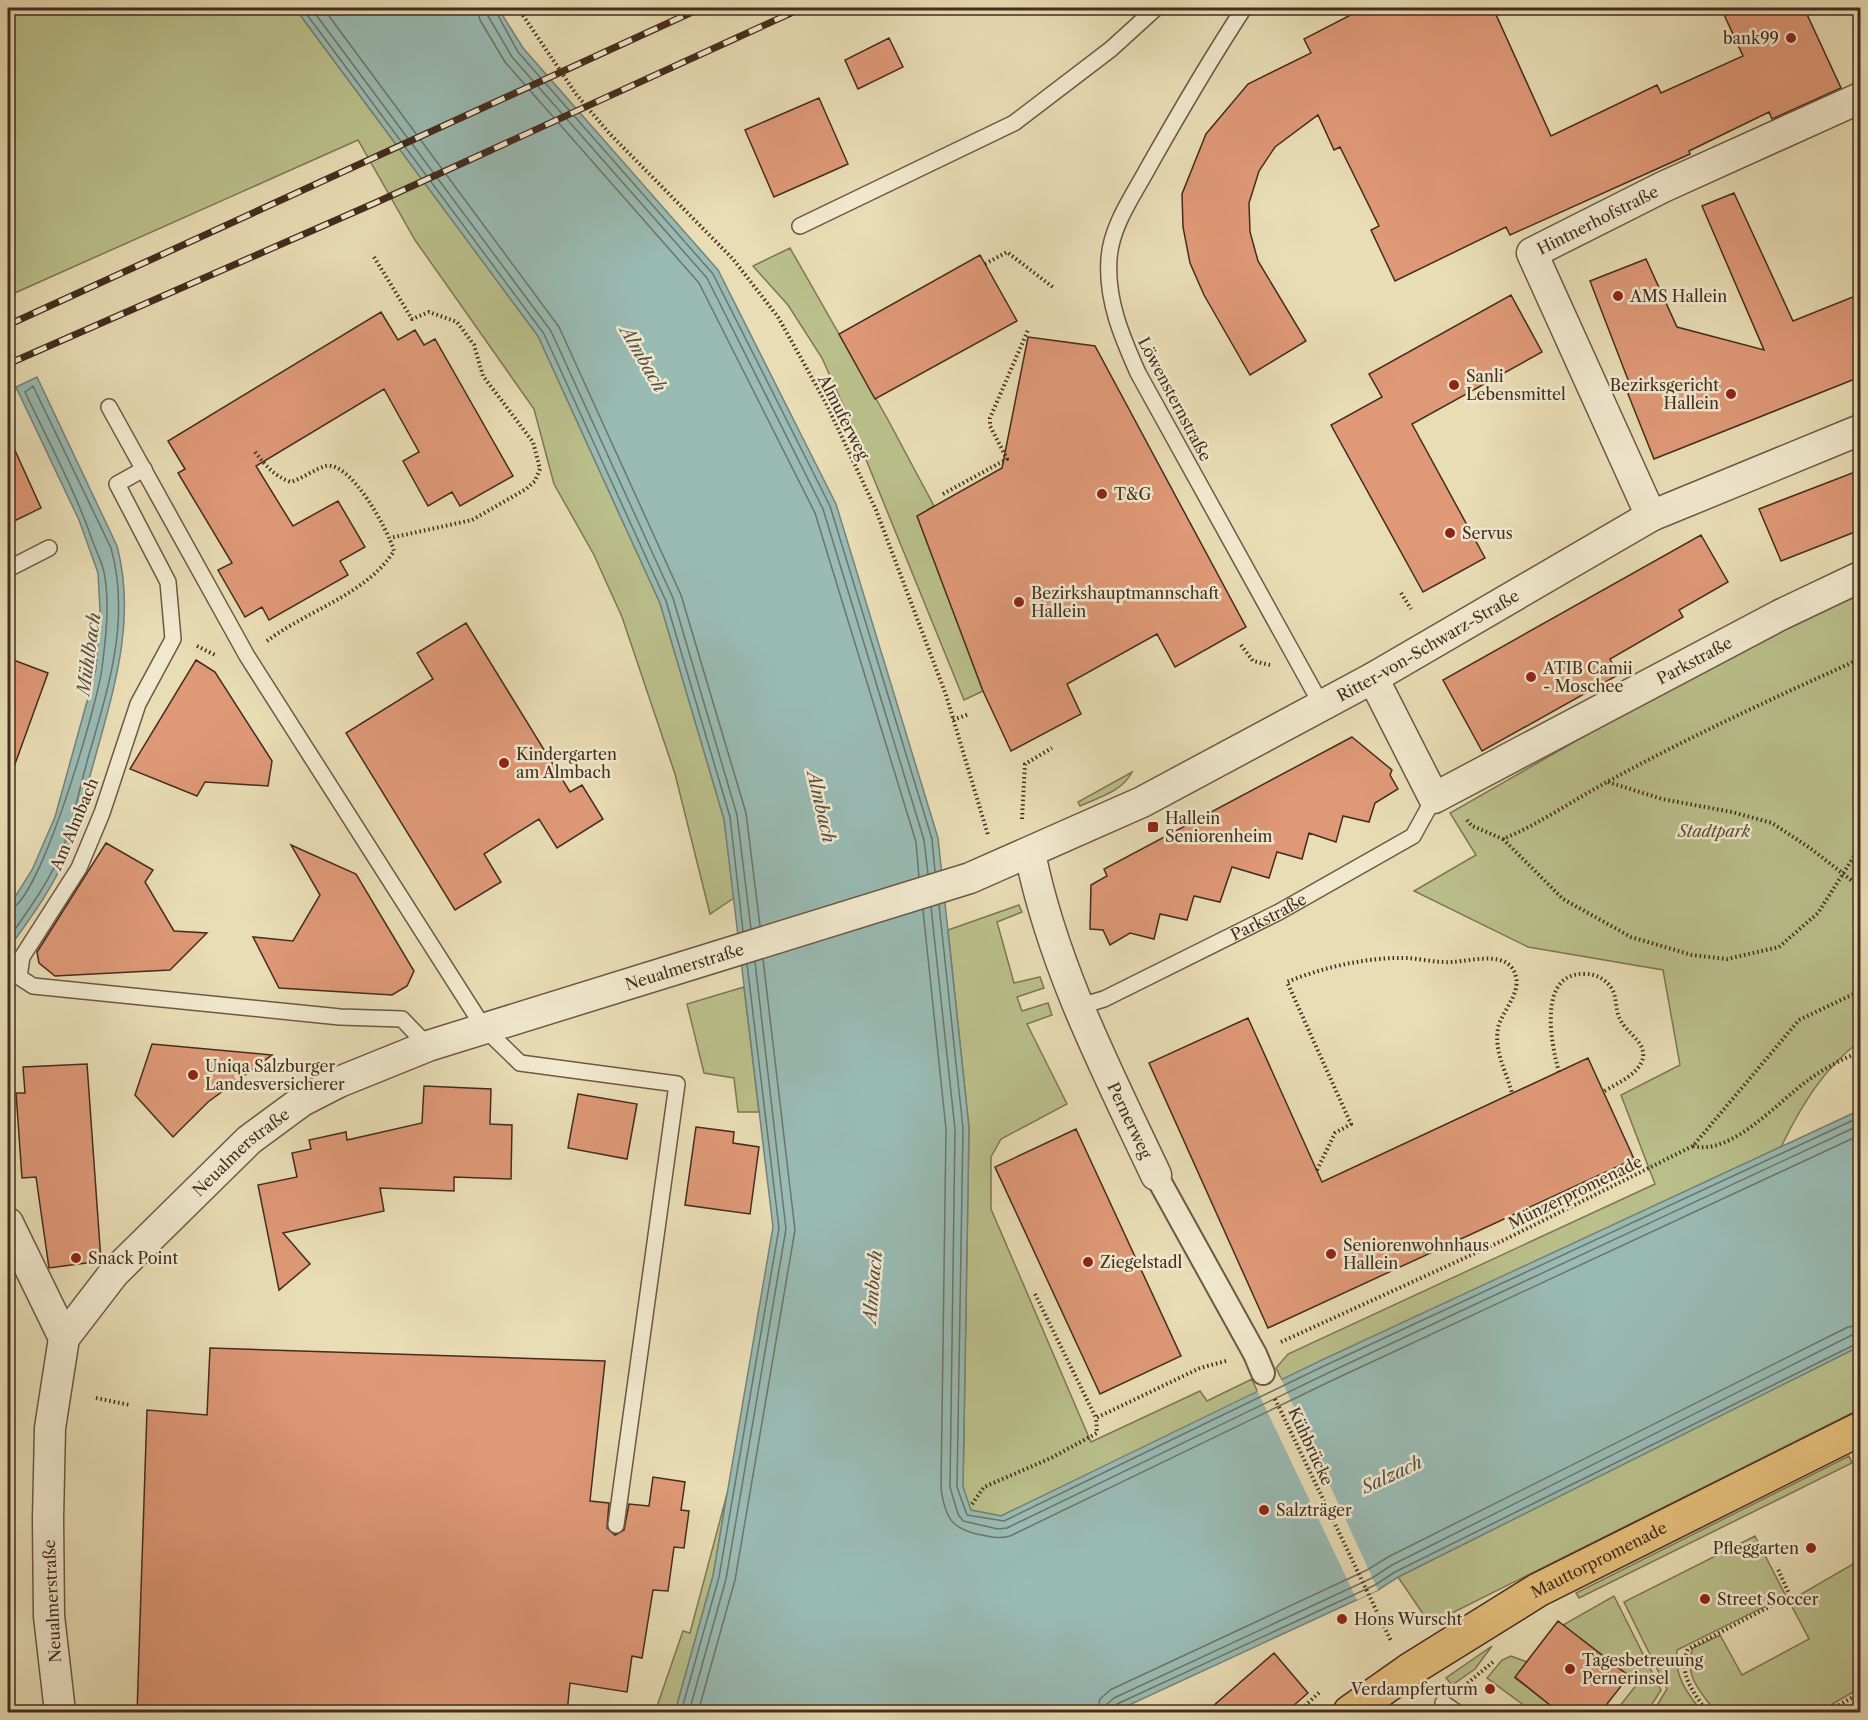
<svg xmlns="http://www.w3.org/2000/svg" width="1868" height="1720" font-family="'Libre Caslon Text',serif">
<style>
.green{fill:#bac08b;stroke:#7f7654;stroke-width:1.5}
.water{fill:#99bbb4;stroke:#778278;stroke-width:1.5}
.pier{fill:#e9ddb5}
.lines{fill:none;stroke-linecap:round;stroke-linejoin:round}
.shore{stroke:#6e7469;stroke-width:1.5}
.building{fill:#df9977;stroke:#442c1e;stroke-width:1.5}
.service-casing{stroke:#6d5844;stroke-width:18}
.pedestrian-casing{stroke:#6d5844;stroke-width:26}
.minor-casing{stroke:#6d5844;stroke-width:33}
.primary-casing{stroke:#442c1e;stroke-width:36}
.path{stroke:#442c1e;stroke-width:4;stroke-dasharray:1.5 3;stroke-linecap:butt}
.service{stroke:#f1e9cf;stroke-width:15}
.pedestrian{stroke:#f1e9cf;stroke-width:22}
.minor{stroke:#f1e9cf;stroke-width:30}
.primary{stroke:#e4be7a;stroke-width:33}
.rail-casing{stroke:#442c1e;stroke-width:7}
.rail{stroke:#f1e9cf;stroke-width:4.5;stroke-dasharray:14;stroke-linecap:butt}
.poi-dot{fill:#8f2418;stroke:#f1e9cf;stroke-width:2}
.labels{text-anchor:middle;dominant-baseline:central;stroke-width:5;stroke-linejoin:round;paint-order:stroke}
.poi-label{font-size:16px;fill:#442c1e;stroke:#f1e9cf;text-anchor:start}
.street-label{font-size:16px;fill:#442c1e;stroke:#f1e9cf}
.park-label{font-size:16px;font-style:italic;fill:#5c4a34;stroke:#f1e9cf}
.water-label{font-size:18px;font-style:italic;fill:#595044;stroke:#f1e9cf}
</style>
<rect width="100%" height="100%" fill="#e9ddb5"/>
<filter id="stains"><feTurbulence type="fractalNoise" baseFrequency=".00333" numOctaves="4"/><feColorMatrix values="0 0 0 0 .2 0 0 0 0 .09 0 0 0 0 .02 0 0 0 .5 -.17"/></filter>
<radialGradient id="worn" r=".72"><stop offset=".6" stop-color="#630" stop-opacity="0"/><stop offset="1" stop-color="#630" stop-opacity=".3"/></radialGradient>
<!-- green -->
<path class="green" d="M8,8H295L538,336L660,603L724,819L734,898L710,914L675,774L622,617L594,555L554,484L534,409L415,240L358,140L8,296Z
M790,248L887,418L934,506L918,516L983,691L964,700L852,425L822,358L788,305L753,266Z
M1860,587V1041C1823,1069 1801,1106 1781,1147L1282,1380L1276,1368L1288,1354L1655,1184L1621,1095L1680,1065L1663,970L1528,947L1414,891L1476,855L1450,813L1651,698Z
M1132,772C1122,792 1099,797 1080,806L1078,802Z
M1019,905L1022,912L997,922L1014,983L1040,977L1044,988L1017,997L1022,1011L1048,1003L1052,1015L1027,1024L1067,1104L1001,1139L991,1157V1209L1091,1442L1200,1391L1207,1401L1252,1379L1258,1393L1001,1516L970,1510L963,1487L969,1128L948,930Z
M744,987L759,1112H738L734,1078L704,1073L687,1004Z
M1860,1346V1409L1430,1624L1398,1577Z
M1849,1456L1852,1463L1579,1598L1576,1593Z
M727,1494L713,1576L675,1712H655L683,1631L690,1633Z
M1755,1536L1786,1596L1677,1650C1674,1676 1687,1693 1702,1712H1653L1667,1689L1624,1602Z
M1860,1560V1688L1819,1712H1716C1701,1693 1682,1674 1693,1648L1720,1635L1742,1675L1809,1639L1789,1601Z
M1614,1596L1661,1690L1647,1712H1615L1638,1683L1563,1625Z
M1492,1646L1475,1669L1452,1685L1446,1678Z
M1511,1656L1527,1662L1515,1678L1560,1712H1533L1487,1678L1502,1660Z"/>
<!-- water -->
<path class="water" d="M295,8H498L523,48L718,270L836,504L938,838L969,1128L963,1487L971,1510L1001,1516L1324,1359L1860,1110V1346L1398,1577L1378,1590L1114,1712H675L713,1576L773,1227L724,819L660,603L538,336Z
M37,377L117,546C137,621 113,692 93,765C85,792 79,821 69,848C56,884 30,919 8,949V908L32,870L55,817L96,669L100,610L98,573L79,520L16,387Z"/>
<!-- pier -->
<path class="pier" d="M1280,1377L1378,1590L1357,1600L1257,1390Z"/>
<g class="lines">
<!-- shore -->
<path class="shore" d="M302,8L544,334L666,601L730,817L743,931
M311,8L551,331L673,598L737,815L751,929
M323,8L559,327L681,595L746,813L760,926
M477,8L480,20L505,62L699,283L815,513L916,842L919,877
M486,8L488,16L512,57L707,278L823,509L924,840L928,874
M494,8L518,52L713,274L830,506L932,839L935,872
M939,905L963,1128L957,1487L967,1515L1004,1521L1326,1365L1860,1117
M931,907L955,1129L950,1487L958,1514L963,1521L998,1529L1007,1528L1330,1372L1860,1125
M8,910C39,907 98,702 102,668C106,637 110,602 104,572C102,562 96,551 93,542C75,490 48,441 25,392L33,386L111,548C131,620 108,689 88,758C80,787 74,817 64,845C52,878 28,911 8,939
M923,910L946,1129L941,1488C945,1518 952,1530 982,1535C992,1537 1000,1539 1010,1536L1333,1380L1860,1135
M681,1712L719,1577L779,1228L747,964
M689,1712L726,1579L786,1229L755,962
M698,1712L735,1580L795,1230L763,959
M1097,1712L1100,1699L1110,1690L1367,1570L1388,1557L1848,1327L1860,1325
M1106,1712L1107,1704L1114,1698L1372,1578L1392,1565L1852,1335L1860,1334
M1113,1712L1117,1704L1375,1585L1395,1572L1860,1342"/>
</g>
<!-- building -->
<path class="building" d="M1364,8H1493L1551,136L1657,85L1661,93L1743,56L1721,8H1804L1841,88L1772,119L1769,112L1689,151L1690,154L1510,235L1506,227L1395,281L1371,230L1379,226L1340,147L1334,150L1318,115L1275,147L1259,171L1249,203L1250,232L1258,261L1306,341L1250,375L1204,295L1190,263L1183,227L1182,194L1206,134L1248,84L1311,53L1304,39Z
M889,38L903,67L858,89L845,60Z
M819,98L848,164L774,197L745,130Z
M1734,193L1793,321L1860,294V377L1654,459L1628,394L1632,390L1590,281L1646,259L1677,327L1764,350L1702,206Z
M980,255L1017,321L875,399L839,334Z
M1511,295L1542,352L1412,424L1485,558L1423,592L1331,425L1382,397L1369,374Z
M381,312L398,340L415,330L424,345L435,339L513,476L460,506L452,492L428,506L403,461L419,452L384,389L256,466L293,526L338,501L365,547L340,561L348,575L269,620L262,607L245,617L218,570L232,563L178,473L185,469L168,441Z
M1028,337L1095,346L1246,627L1175,667L1157,634L1067,684L1081,714L1011,751L983,691L917,516L1002,468Z
M8,435L41,508L8,524Z
M1860,470V530L1781,561L1759,509Z
M1701,535L1728,582L1679,610L1683,617L1610,659L1618,675L1482,751L1443,680Z
M466,623L570,792L582,785L603,819L557,848L539,819L484,854L501,882L455,910L346,733L433,679L417,653Z
M8,658L48,673L11,775L8,774Z
M196,660L215,672L272,761L268,786L205,782L197,796L130,769Z
M1352,737L1392,770L1390,775L1398,789L1375,803L1369,822L1343,816L1336,842L1309,833L1302,859L1277,852L1269,878L1232,867L1220,902L1194,896L1187,920L1160,914L1154,939L1130,933L1110,945L1103,930L1090,929L1091,885L1107,876L1104,869Z
M106,843L153,870L145,882L174,931L207,933L170,970L55,976L39,963L37,952Z
M291,845L356,874L414,971L407,986L392,995L279,988L253,937L293,941L320,895Z
M1248,1018L1322,1182L1588,1058L1634,1159L1268,1328L1149,1063Z
M152,1044L272,1055L208,1102L173,1137L135,1095Z
M87,1064L101,1261L49,1268L36,1177L22,1178L16,1093H25L23,1067Z
M424,1086L491,1089L490,1124L512,1125L511,1179L454,1177V1191L380,1188L384,1211L283,1233L310,1264L279,1290L258,1185L297,1177L292,1153L311,1149L309,1140L346,1132L347,1140L422,1123Z
M578,1094L637,1104L627,1159L568,1148Z
M696,1127L734,1132L733,1143L759,1147L750,1214L685,1205Z
M1076,1129L1181,1356L1100,1394L995,1167Z
M210,1348L605,1361L590,1501L609,1503L607,1528L615,1535L624,1530L629,1504L649,1506L653,1477L685,1482L681,1510L689,1511L684,1548L674,1547L668,1591L653,1590L642,1658L632,1656L627,1692L570,1683L567,1713H137L147,1410L207,1415Z
M1558,1621L1629,1676L1600,1713H1560L1515,1677Z
M1274,1653L1308,1693L1285,1713H1205Z"/>
<g class="lines">
<defs>
<g id="service">
<path d="M1244,8C1210,60 1179,113 1148,168C1133,196 1111,226 1109,259C1106,300 1122,337 1138,373L1321,704"/>
<path d="M800,226L1014,123L1111,49L1156,8"/>
<path d="M109,407L247,656L484,1028L520,1063L677,1084L616,1525"/>
<path d="M144,469L117,484L168,582L173,639L138,704L102,813L79,868L22,957L19,977L33,986L340,1017L402,1019L428,1046"/>
<path d="M8,569L49,548"/>
<path id="s1" d="M1077,1007L1104,999L1279,912L1413,836L1434,798"/>
<path d="M1443,1703L1456,1712"/>
</g>
<path id="pedestrian" d="M1156,1175L1255,1354L1263,1373"/>
<g id="minor">
<path id="s2" d="M1651,516L1532,253L1663,187L1860,98"/>
<path id="s3" d="M1373,678L1434,798L1780,615L1860,577"/>
<path id="s4" d="M1030,853C1053,967 1107,1071 1156,1175"/>
<path d="M8,1223L64,1338"/>
<path id="s5" d="M60,1712L49,1616L48,1519L50,1428L64,1338L114,1273L249,1140L302,1101L339,1082L428,1046L970,878L1142,802L1373,678L1651,516L1860,430"/>
</g>
<g id="primary">
<path id="s6" d="M1350,1712L1411,1669L1538,1590L1860,1429"/>
</g>
</defs>
<!-- service casing -->
<use href="#service" class="service-casing"/>
<!-- pedestrian casing -->
<use href="#pedestrian" class="pedestrian-casing"/>
<!-- minor casing -->
<use href="#minor" class="minor-casing"/>
<!-- primary casing -->
<use href="#primary" class="primary-casing"/>
<!-- path -->
<path class="path" d="M518,8L576,94L609,133L733,259L778,317L826,403L876,510L946,695L988,835
M374,257L412,319L429,312L457,322L474,345L483,376L533,442L540,469L535,481L526,489L472,520L390,538
M985,264L1007,252L1054,288
M255,452C266,466 274,476 291,482C303,478 315,469 326,466C351,461 388,530 394,551C367,594 308,610 267,641
M943,494L1007,459L990,426V418L1028,330
M1401,593L1411,609
M1241,645L1253,661L1270,665
M197,646L215,655
M953,720L969,714
M1608,782L1662,799L1732,812L1772,823L1810,848L1860,887
M1022,819L1025,764L1052,748
M1467,820L1472,826L1503,839C1539,824 1572,801 1607,782C1689,737 1775,697 1860,659
M1503,839L1563,899L1631,937L1692,955L1727,959L1779,947L1818,913L1860,847
M1559,1072C1551,1044 1537,972 1585,974C1596,974 1606,979 1612,989C1617,997 1615,1010 1620,1019C1625,1030 1638,1038 1642,1048C1650,1070 1617,1083 1603,1092
M1693,1146C1731,1156 1778,1102 1807,1081C1823,1069 1842,1059 1860,1052
M1317,1170L1335,1133L1351,1124L1287,982C1324,967 1367,957 1407,958C1422,959 1437,963 1452,962C1472,961 1510,949 1516,977C1520,995 1502,1011 1498,1028C1494,1052 1506,1071 1512,1093
M1035,1294L1096,1418L1200,1368L1226,1361
M1281,1342L1504,1240L1693,1146L1799,1020L1860,991
M96,1398L130,1405
M1275,1399L1391,1641
M972,1504L984,1487L1051,1458L1097,1433L1096,1418
M1464,1686L1493,1662
M1298,1712L1320,1692
M1707,1712C1694,1692 1677,1674 1688,1649L1790,1596L1777,1567
M1827,1712L1860,1693"/>
<!-- service -->
<use href="#service" class="service"/>
<!-- pedestrian -->
<use href="#pedestrian" class="pedestrian"/>
<!-- minor -->
<use href="#minor" class="minor"/>
<!-- primary -->
<use href="#primary" class="primary"/>
<defs>
<path id="rail" d="M8,325L701,8
M8,364L375,203L802,8"/>
</defs>
<!-- rail casing -->
<use href="#rail" class="rail-casing"/>
<!-- rail -->
<use href="#rail" class="rail"/>
</g>
<!-- markers -->
<g class="poi-dot">
<circle cx="1791" cy="38" r="6"/>
<circle cx="1618" cy="296" r="6"/>
<circle cx="1454" cy="385" r="6"/>
<circle cx="1731" cy="394" r="6"/>
<circle cx="1102" cy="494" r="6"/>
<circle cx="1450" cy="533" r="6"/>
<circle cx="1019" cy="602" r="6"/>
<circle cx="1531" cy="677" r="6"/>
<circle cx="504" cy="763" r="6"/>
<rect x="1147" y="821" width="12" height="12" rx="3"/>
<circle cx="193" cy="1075" r="6"/>
<circle cx="1331" cy="1254" r="6"/>
<circle cx="76" cy="1258" r="6"/>
<circle cx="1088" cy="1262" r="6"/>
<circle cx="1264" cy="1510" r="6"/>
<circle cx="1811" cy="1548" r="6"/>
<circle cx="1705" cy="1599" r="6"/>
<circle cx="1342" cy="1619" r="6"/>
<circle cx="1570" cy="1669" r="6"/>
<circle cx="1490" cy="1689" r="6"/>
</g>
<g class="labels">
<!-- poi labels -->
<g class="poi-label">
<text x="1779" y="38" text-anchor="end">bank99</text>
<text x="1630" y="296">AMS Hallein</text>
<text x="1466" y="376">Sanli<tspan x="1466" dy="18">Lebensmittel</tspan></text>
<text x="1719" y="385" text-anchor="end">Bezirksgericht<tspan x="1719" dy="18">Hallein</tspan></text>
<text x="1114" y="494">T&amp;G</text>
<text x="1462" y="533">Servus</text>
<text x="1031" y="593">Bezirkshauptmannschaft<tspan x="1031" dy="18">Hallein</tspan></text>
<text x="1543" y="668">ATIB Camii<tspan x="1543" dy="18">- Moschee</tspan></text>
<text x="516" y="754">Kindergarten<tspan x="516" dy="18">am Almbach</tspan></text>
<text x="1165" y="818">Hallein<tspan x="1165" dy="18">Seniorenheim</tspan></text>
<text x="205" y="1066">Uniqa Salzburger<tspan x="205" dy="18">Landesversicherer</tspan></text>
<text x="1343" y="1245">Seniorenwohnhaus<tspan x="1343" dy="18">Hallein</tspan></text>
<text x="88" y="1258">Snack Point</text>
<text x="1100" y="1262">Ziegelstadl</text>
<text x="1276" y="1510">Salzträger</text>
<text x="1799" y="1548" text-anchor="end">Pfleggarten</text>
<text x="1717" y="1599">Street Soccer</text>
<text x="1354" y="1619">Hons Wurscht</text>
<text x="1582" y="1660">Tagesbetreuung<tspan x="1582" dy="18">Pernerinsel</tspan></text>
<text x="1478" y="1689" text-anchor="end">Verdampferturm</text>
</g>
<!-- street labels -->
<g class="street-label">
<text stroke="none"><textPath href="#s2" startOffset="362">Hintnerhofstraße</textPath></text>
<text transform="translate(1175 399) rotate(62)">Löwensternstraße</text>
<text transform="translate(844 417) rotate(63)">Almuferweg</text>
<text stroke="none"><textPath href="#s5" startOffset="1932">Ritter-von-Schwarz-Straße</textPath></text>
<text stroke="none"><textPath href="#s3" startOffset="429">Parkstraße</textPath></text>
<text transform="translate(74 824) rotate(-67)">Am Almbach</text>
<text stroke="none"><textPath href="#s1" startOffset="212">Parkstraße</textPath></text>
<text stroke="none"><textPath href="#s5" startOffset="1119">Neualmerstraße</textPath></text>
<text stroke="none"><textPath href="#s4" startOffset="286">Pernerweg</textPath></text>
<text stroke="none"><textPath href="#s5" startOffset="633">Neualmerstraße</textPath></text>
<text transform="translate(1575 1192) rotate(-26)">Münzerpromenade</text>
<text transform="translate(1311 1446) rotate(65)">Kühbrücke</text>
<text stroke="none"><textPath href="#s6" startOffset="292">Mauttorpromenade</textPath></text>
<text transform="translate(52 1601) rotate(-93)">Neualmerstraße</text>
</g>
<!-- park labels -->
<g class="park-label">
<text x="1714" y="831">Stadtpark</text>
</g>
<!-- water labels -->
<g class="water-label">
<text transform="translate(643 359) rotate(60)">Almbach</text>
<text transform="translate(89 654) rotate(-82)">Mühlbach</text>
<text transform="translate(821 807) rotate(77)">Almbach</text>
<text transform="translate(873 1287) rotate(-85)">Almbach</text>
<text transform="translate(1392 1475) rotate(-25)">Salzach</text>
</g>
</g>
<!-- margin -->
<rect width="1868" height="1720" fill="none" stroke="#e9ddb5" stroke-width="30"/>
<rect x="9" y="9" width="1850" height="1702" fill="none" stroke="#442c1e" stroke-width="3"/>
<rect x="15" y="15" width="1838" height="1690" fill="none" stroke="#442c1e" stroke-width="1.5"/>
<rect width="100%" height="100%" filter="url(#stains)"/>
<rect width="100%" height="100%" fill="url(#worn)"/>
</svg>
